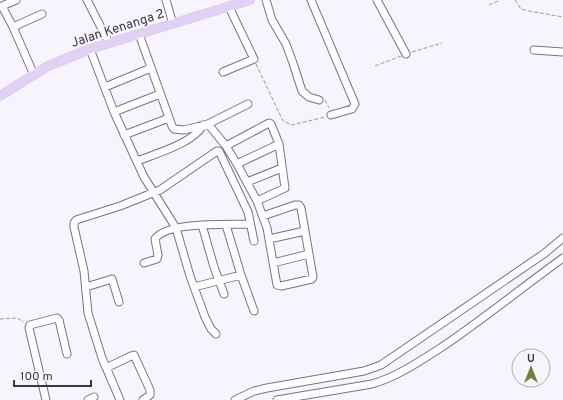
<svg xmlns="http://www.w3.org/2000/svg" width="563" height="400" font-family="Overpass,sans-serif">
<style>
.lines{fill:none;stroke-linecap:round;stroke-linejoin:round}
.minor-casing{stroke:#797281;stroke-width:9}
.major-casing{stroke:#d4d3d4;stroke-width:10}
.path{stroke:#9c98a0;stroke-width:1;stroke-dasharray:4 2;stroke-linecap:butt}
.minor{stroke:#fff;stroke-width:7}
.major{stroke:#e3d0f9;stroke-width:8}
.labels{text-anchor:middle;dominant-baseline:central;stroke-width:4;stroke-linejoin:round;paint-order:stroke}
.street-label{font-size:13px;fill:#3a373d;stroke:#f8f4fe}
</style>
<rect width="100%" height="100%" fill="#f8f4fe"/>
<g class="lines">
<defs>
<path id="minor" d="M16,0L2,6L13,27L34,75
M87,0L109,43
M166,0L173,24
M266,0L272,20L286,44L293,63L302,91L309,97L319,100
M311,0L355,104L352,109L331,115
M377,0L406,54
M13,27L42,14
M139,34L172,126L174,129L184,130L208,124L226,146L237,164L257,201L285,188L279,144L271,124L269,123L226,146
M90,49L114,112L144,177L176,228L190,276L205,317L211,329L216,334
M534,50L563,52
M223,72L254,59L229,7
M105,87L151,68
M114,112L160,94
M208,124L248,104
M124,135L169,118
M137,161C155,154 194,143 203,125
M237,164L279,144
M247,182L282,168
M257,201L267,228L277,285L281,286L312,279L313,277L301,208L299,205H295L263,216
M202,225L214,267L224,294
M269,239L305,231
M144,263L157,259L158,255L155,239C167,221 229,225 250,224
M273,263L309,254
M241,275L254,311
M86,287L112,279L119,302
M194,287L241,275L226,225
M106,368L131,356L134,355L150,390V395L143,400
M46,400L29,328L30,325L57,318L59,320L67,354
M88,400L94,397
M120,400L102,358L88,313L84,271L74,227V223L76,220L120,206L160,190L217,151H219L248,212L254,241
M235,400L254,391L267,388L364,371L381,365L545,253L563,238
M277,400L372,384C397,377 420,361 442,347C483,319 523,287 563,258"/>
<path id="major" d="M0,96L46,67L90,49L250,0"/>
</defs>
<!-- minor casing -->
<use href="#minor" class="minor-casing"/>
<!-- major casing -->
<use href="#major" class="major-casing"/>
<!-- path -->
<path class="path" d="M515,0L521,9L529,11L563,17
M489,5L500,0
M412,52L442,43
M256,64L283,121L292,125L325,117
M375,66L401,56
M325,100L329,108
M0,319L17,318L24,322"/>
<!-- minor -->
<use href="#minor" class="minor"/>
<!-- major -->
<use href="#major" class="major"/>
</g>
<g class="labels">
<!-- street labels -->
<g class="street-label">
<text transform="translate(118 29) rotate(-18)">Jalan Kenanga 2</text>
</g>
</g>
<!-- north arrow -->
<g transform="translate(531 368)"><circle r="19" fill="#f8f4fe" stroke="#aca8b1"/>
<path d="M0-3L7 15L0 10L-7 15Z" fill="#6f8233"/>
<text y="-6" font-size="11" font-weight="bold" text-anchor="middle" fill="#3a373d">U</text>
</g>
<!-- scale -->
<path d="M14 380v6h77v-6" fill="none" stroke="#3a373d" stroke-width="2"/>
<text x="20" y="380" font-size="12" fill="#3a373d" stroke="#f8f4fe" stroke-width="3" paint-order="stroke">100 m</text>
</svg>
